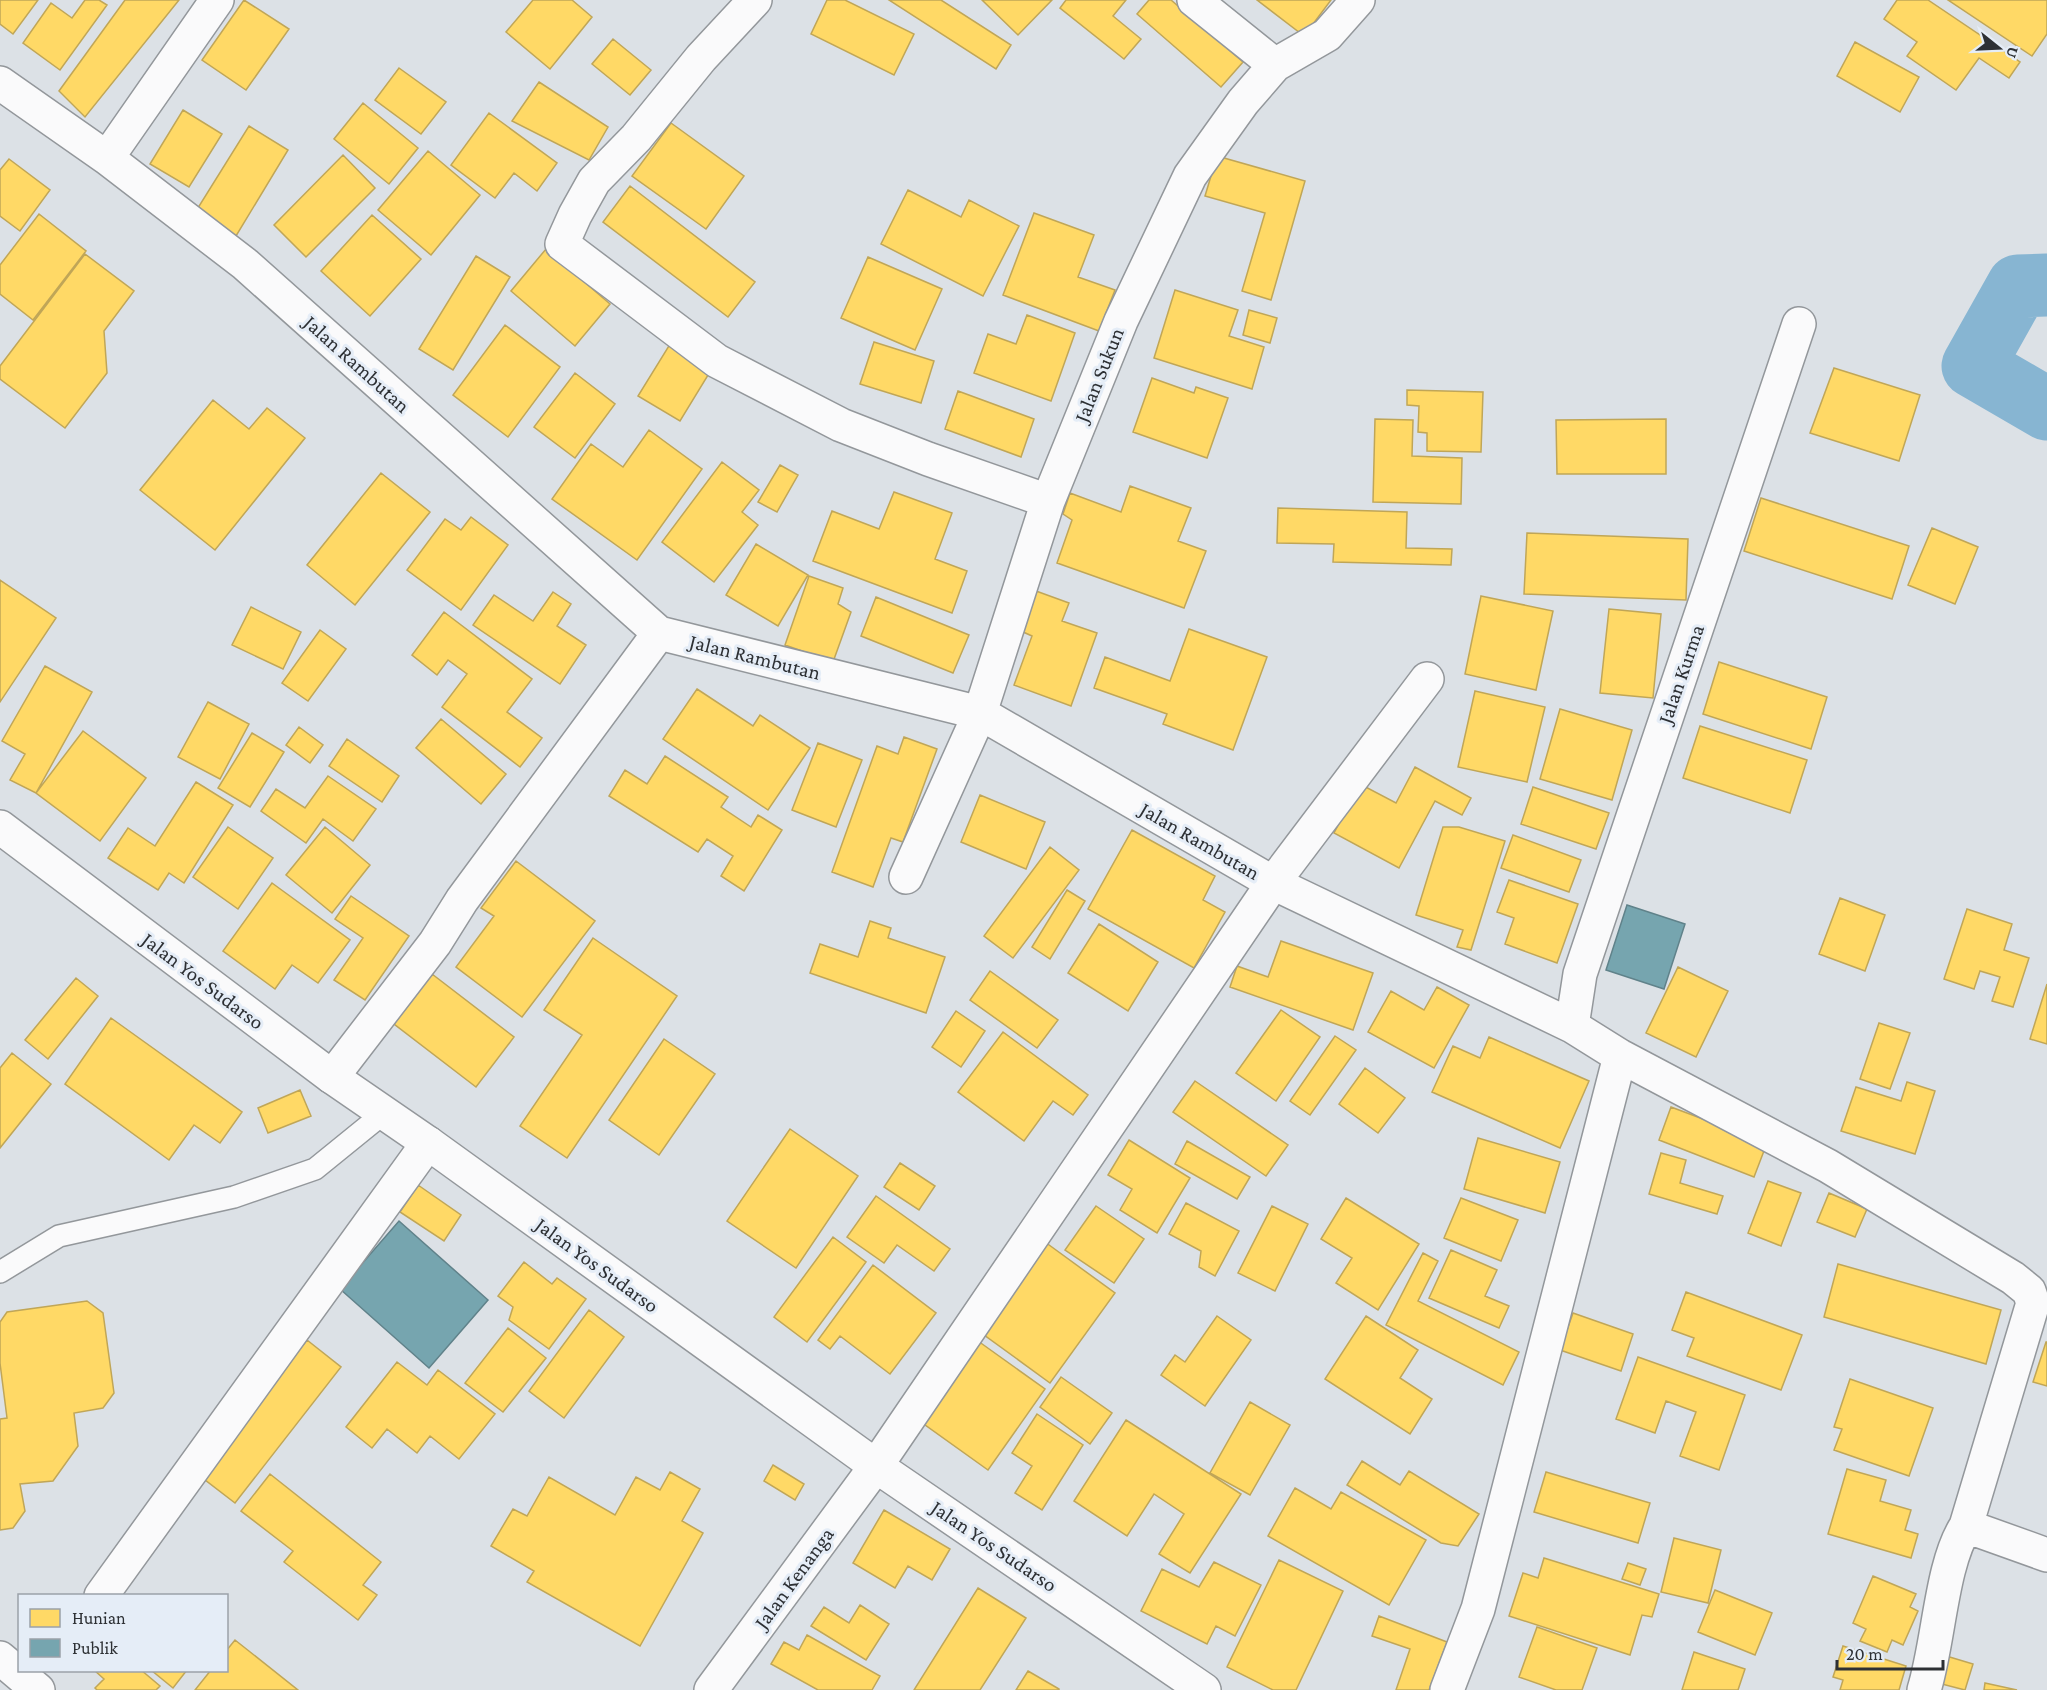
<svg xmlns="http://www.w3.org/2000/svg" width="2047" height="1690" font-family="'Crimson Pro',serif">
<style>
.homes{fill:#ffd966;stroke:#c0a657;stroke-width:1.5}
.public{fill:#76a5af;stroke:#60828a;stroke-width:1.5}
.lines{fill:none;stroke-linecap:round;stroke-linejoin:round}
.river{stroke:#87b5d2;stroke-width:63}
.service-casing{stroke:#93979b;stroke-width:24}
.minor-casing{stroke:#93979b;stroke-width:36}
.tertiary-casing{stroke:#93979b;stroke-width:36}
.service{stroke:#fafafb;stroke-width:21}
.minor{stroke:#fafafb;stroke-width:33}
.tertiary{stroke:#fafafb;stroke-width:33}
.labels{text-anchor:middle;dominant-baseline:central;stroke-width:6;stroke-linejoin:round;paint-order:stroke}
.street-label{font-size:21px;fill:#2d3034;stroke:#e5edf7}
</style>
<rect width="100%" height="100%" fill="#dce1e6"/>
<!-- homes -->
<path class="homes" d="M0,0H38L13,34L0,24Z
M85,0H99L107,5L60,70L23,43L51,3L72,18Z
M125,0H179L85,117L59,91Z
M244,0L289,29L246,90L202,60Z
M533,0H572L592,17L550,69L506,32Z
M827,0H845L914,34L894,75L811,34Z
M889,0H941L1011,45L996,69Z
M982,0H1052L1018,35Z
M1066,0H1126L1113,16L1141,39L1124,59L1060,8Z
M1149,0H1171L1243,62L1221,87L1137,14Z
M1257,0H1331L1304,36Z
M1897,0H1928L2020,62L2009,78L1979,58L1956,90L1907,56L1917,42L1884,19Z
M1948,0H2047V34L2032,56Z
M613,39L651,70L630,95L592,64Z
M1855,42L1919,77L1900,112L1837,76Z
M399,68L446,102L421,134L375,100Z
M539,82L608,127L589,160L512,121Z
M363,103L418,148L389,184L334,139Z
M183,110L222,134L189,187L150,164Z
M489,113L557,163L537,191L514,173L495,198L451,165Z
M671,123L744,176L706,229L632,176Z
M249,126L288,150L236,236L196,211Z
M428,151L480,195L431,255L378,210Z
M343,155L375,188L306,257L274,225Z
M1217,156L1305,181L1271,300L1242,291L1265,213L1205,196Z
M9,159L50,190L20,231L0,216V170Z
M630,186L755,282L728,317L603,222Z
M908,190L961,217L969,200L1019,226L983,296L881,244Z
M1034,213L1094,235L1078,277L1115,290L1099,331L1003,295Z
M39,214L86,251L33,320L0,294V265Z
M372,215L421,259L370,316L321,271Z
M546,249L610,304L575,346L511,291Z
M85,254L134,291L104,331L107,373L65,428L0,379V366Z
M476,256L510,277L453,370L419,349Z
M868,257L942,289L915,350L841,318Z
M1175,290L1238,310L1229,336L1264,347L1252,389L1154,358Z
M1249,310L1277,318L1270,343L1243,335Z
M1027,315L1075,333L1051,401L974,373L988,334L1016,344Z
M505,325L560,367L508,437L453,395Z
M675,336L713,367L680,421L638,396Z
M874,342L934,361L921,403L860,384Z
M1834,368L1920,395L1899,461L1810,433Z
M575,373L615,404L575,458L534,427Z
M1152,378L1194,393L1196,387L1228,398L1207,458L1133,432Z
M1407,390L1483,392L1481,452L1427,451V433L1418,432L1419,406L1407,405Z
M958,391L1034,419L1021,457L945,429Z
M213,400L249,429L267,408L305,438L215,550L140,490Z
M1375,419L1413,420L1412,456L1462,458L1461,504L1373,502Z
M1666,419V474H1557L1556,420Z
M649,430L702,469L637,560L552,499L591,444L623,467Z
M722,462L759,490L742,512L758,525L714,582L662,542Z
M780,465L798,475L777,512L758,502Z
M381,473L430,512L355,605L307,565Z
M1130,486L1191,508L1178,541L1206,551L1184,608L1057,563L1072,520L1063,514L1070,493L1121,512Z
M894,492L952,513L935,559L967,571L952,613L813,561L832,511L879,529Z
M1761,498L1909,546L1892,599L1744,551Z
M1278,508L1407,512L1406,548L1452,549L1451,565L1333,562L1334,544L1277,543Z
M471,517L508,545L461,610L407,570L445,519L461,530Z
M1932,528L1978,547L1955,604L1908,585Z
M1527,533L1688,539L1686,600L1524,594Z
M756,544L808,575L778,626L726,595Z
M809,576L843,588L838,604L851,612L833,662L785,645Z
M0,580L56,618L0,702Z
M1036,591L1069,603L1062,621L1097,633L1071,706L1014,685L1032,636L1021,631Z
M553,592L571,604L557,626L586,645L560,684L473,625L494,595L533,621Z
M1481,596L1553,611L1536,690L1465,674Z
M876,597L969,635L953,673L861,636Z
M251,607L301,632L283,669L232,645Z
M1609,609L1661,614L1653,698L1600,693Z
M444,612L532,679L507,712L542,738L520,767L442,707L467,674L448,660L437,675L412,655Z
M1189,629L1267,657L1233,750L1163,724L1167,714L1094,688L1105,657L1170,681Z
M320,630L346,649L308,701L282,683Z
M1719,662L1827,697L1811,749L1703,714Z
M45,666L92,692L36,793L10,780L25,754L2,741Z
M697,689L753,726L760,715L810,748L768,810L663,739Z
M1475,691L1545,707L1527,782L1458,767Z
M208,702L249,724L220,779L178,757Z
M1560,709L1632,730L1612,800L1540,779Z
M441,719L506,774L481,804L416,748Z
M1700,726L1807,760L1790,813L1683,778Z
M299,727L323,745L310,763L286,745Z
M83,731L146,778L100,841L36,793Z
M252,733L284,752L250,807L218,788Z
M904,737L937,749L903,842L891,838L873,887L832,872L877,746L898,754Z
M347,739L399,776L382,802L329,766Z
M818,743L862,760L836,827L792,810Z
M665,756L728,797L721,807L751,827L758,815L782,830L744,891L721,876L733,856L707,839L698,852L609,796L625,770L647,784Z
M1415,767L1471,798L1462,815L1435,801L1399,868L1334,833L1360,784L1396,803Z
M328,776L376,809L353,841L323,819L306,843L261,811L276,789L305,808Z
M196,782L233,805L184,883L169,873L158,890L108,858L128,828L155,846Z
M1533,787L1609,813L1596,849L1521,824Z
M980,795L1045,822L1026,869L961,842Z
M228,827L273,858L238,909L193,877Z
M325,827L370,865L332,913L286,875Z
M1443,827H1459L1505,841L1471,950L1457,947L1463,930L1416,915Z
M1132,830L1215,876L1203,900L1225,912L1194,968L1088,909Z
M1513,835L1581,860L1569,892L1501,868Z
M1050,847L1079,870L1013,958L984,936Z
M516,861L595,921L522,1017L456,967L494,916L481,908Z
M1509,880L1578,904L1557,963L1505,944L1514,918L1497,912Z
M272,883L350,940L318,983L292,965L275,989L223,951Z
M1067,890L1085,901L1050,959L1032,947Z
M351,896L409,936L365,1000L334,980L363,938L335,919Z
M1840,898L1885,915L1865,971L1819,954Z
M1967,909L2012,924L2004,950L2029,958L2013,1007L1992,1001L2000,977L1980,971L1974,989L1944,979Z
M870,921L891,928L888,938L945,957L926,1013L810,973L820,944L858,957Z
M1099,924L1158,962L1128,1011L1068,973Z
M593,938L677,996L567,1158L520,1126L582,1035L544,1010Z
M1281,941L1373,973L1353,1030L1230,987L1237,966L1268,977Z
M1678,967L1728,991L1696,1057L1646,1033Z
M990,971L1058,1020L1037,1048L970,1000Z
M432,974L514,1037L476,1087L394,1024Z
M76,978L98,996L48,1059L25,1040Z
M2047,984V1044L2030,1039Z
M1437,987L1469,1005L1434,1068L1368,1032L1391,991L1424,1010Z
M1281,1010L1320,1037L1276,1101L1236,1073Z
M956,1011L985,1031L961,1067L932,1047Z
M111,1018L242,1112L220,1143L194,1125L169,1160L65,1084Z
M1879,1023L1910,1033L1890,1089L1860,1079Z
M1003,1032L1088,1095L1073,1115L1053,1101L1024,1141L958,1092Z
M1335,1036L1356,1050L1310,1115L1290,1101Z
M1489,1037L1589,1081L1560,1148L1432,1092L1453,1046L1480,1058Z
M664,1039L715,1074L659,1155L609,1120Z
M12,1053L51,1084L0,1148V1068Z
M1365,1068L1405,1098L1378,1133L1339,1104Z
M1195,1081L1288,1145L1266,1176L1173,1112Z
M1907,1082L1935,1091L1915,1154L1841,1131L1856,1087L1901,1101Z
M300,1090L311,1116L268,1133L258,1108Z
M1671,1107L1767,1143L1754,1177L1659,1140Z
M790,1129L858,1176L796,1268L727,1221Z
M1478,1138L1560,1162L1545,1213L1464,1189Z
M1129,1140L1190,1178L1157,1233L1120,1210L1132,1189L1108,1175Z
M1187,1141L1250,1177L1237,1199L1175,1164Z
M1661,1153L1686,1160L1680,1183L1723,1196L1717,1214L1649,1194Z
M900,1163L935,1186L919,1210L884,1187Z
M1768,1181L1801,1193L1781,1246L1748,1233Z
M418,1185L461,1215L444,1241L400,1212Z
M1829,1193L1867,1209L1855,1237L1817,1222Z
M876,1196L950,1249L934,1271L897,1245L884,1263L847,1237Z
M1346,1198L1419,1244L1378,1310L1336,1283L1352,1258L1321,1239Z
M1461,1198L1518,1220L1501,1261L1444,1238Z
M1186,1203L1239,1231L1215,1276L1199,1267L1201,1251L1169,1234Z
M1096,1206L1144,1239L1114,1283L1065,1250Z
M1272,1206L1308,1224L1275,1291L1238,1273Z
M833,1237L866,1262L807,1342L774,1317Z
M1045,1242L1115,1293L1050,1383L980,1332Z
M1451,1250L1497,1270L1485,1296L1509,1306L1499,1328L1429,1298Z
M1423,1253L1438,1261L1418,1301L1519,1352L1503,1385L1386,1325Z
M524,1262L552,1284L557,1278L586,1299L549,1349L509,1320L513,1307L498,1296Z
M1838,1264L2001,1310L1986,1364L1824,1317Z
M873,1265L936,1313L890,1374L840,1336L830,1349L818,1340Z
M1686,1292L1802,1335L1781,1390L1687,1356L1694,1338L1672,1330Z
M87,1301L103,1313L114,1393L103,1408L74,1413L78,1446L53,1481L20,1484L25,1511L13,1528L0,1530V1419L7,1418L0,1363V1322L7,1312Z
M589,1310L624,1337L564,1418L529,1391Z
M1573,1313L1633,1334L1621,1371L1560,1350Z
M1217,1316L1251,1340L1205,1406L1161,1375L1175,1355L1185,1362Z
M1366,1316L1418,1350L1400,1378L1432,1399L1410,1434L1325,1379Z
M508,1328L546,1358L503,1412L465,1383Z
M307,1340L341,1367L235,1503L200,1476Z
M978,1341L1045,1389L988,1470L921,1422Z
M2046,1342H2047V1386L2033,1382Z
M1638,1357L1745,1395L1719,1470L1680,1456L1696,1412L1666,1401L1655,1433L1616,1419Z
M397,1362L427,1385L438,1370L495,1414L459,1459L430,1436L417,1453L387,1429L372,1448L346,1427Z
M1061,1377L1112,1413L1090,1444L1040,1407Z
M1850,1379L1933,1408L1909,1476L1834,1450L1842,1429L1834,1427Z
M1250,1402L1290,1425L1250,1495L1210,1473Z
M1037,1414L1083,1445L1042,1510L1015,1493L1032,1466L1012,1453Z
M1126,1420L1241,1494L1190,1573L1159,1554L1184,1514L1154,1494L1127,1536L1074,1501Z
M1362,1461L1400,1485L1409,1471L1479,1514L1458,1546L1441,1543L1347,1485Z
M773,1465L804,1484L795,1500L764,1481Z
M1847,1469L1886,1480L1880,1501L1911,1510L1905,1530L1918,1534L1911,1558L1828,1534Z
M670,1472L700,1489L682,1521L703,1533L640,1646L527,1582L534,1571L491,1546L513,1509L527,1516L549,1477L615,1515L636,1477L660,1490Z
M1546,1472L1650,1503L1638,1543L1534,1512Z
M270,1474L381,1562L363,1585L377,1595L358,1620L284,1562L293,1551L241,1511Z
M1295,1488L1331,1509L1341,1492L1426,1540L1389,1605L1268,1536Z
M884,1510L950,1549L932,1580L908,1566L895,1588L853,1563Z
M1674,1538L1721,1550L1708,1603L1661,1592Z
M1544,1558L1659,1594L1652,1617L1642,1615L1630,1655L1509,1616L1523,1573L1538,1578Z
M1279,1560L1343,1591L1296,1690H1273L1227,1667Z
M1214,1562L1261,1585L1235,1636L1216,1626L1207,1644L1141,1611L1162,1569L1199,1587Z
M1628,1563L1646,1569L1640,1585L1622,1579Z
M1873,1576L1916,1594L1910,1607L1918,1611L1903,1645L1892,1640L1887,1652L1860,1641L1866,1629L1853,1623Z
M978,1588L1026,1618L980,1690H914Z
M1715,1590L1772,1613L1755,1655L1698,1632Z
M860,1605L889,1624L866,1660L811,1626L824,1607L849,1623Z
M1379,1616L1447,1642L1429,1690H1396L1410,1649L1372,1636Z
M1537,1627L1597,1648L1582,1690H1556L1519,1677Z
M807,1635L880,1676L872,1690H818L771,1664L784,1642L799,1650Z
M235,1640L298,1690H195L211,1670H226V1651Z
M1843,1646L1906,1666L1899,1690H1840L1843,1680L1833,1677Z
M1694,1652L1745,1669L1738,1690H1682Z
M1943,1655L1973,1664L1965,1690L1934,1682Z
M94,1670H141L160,1686L156,1690H97L95,1688L104,1679Z
M151,1670H187L173,1688Z
M1028,1671L1059,1689V1690H1016Z
M1985,1683L2017,1690H1984Z"/>
<!-- public -->
<path class="public" d="M1627,905L1685,924L1664,989L1606,970Z
M399,1221L488,1300L429,1368L340,1289Z"/>
<g class="lines">
<!-- river -->
<path class="river" d="M2047,285L2018,286L1973,366L2047,409"/>
<defs>
<path id="service" d="M0,1272L59,1236L234,1197L315,1169L384,1113"/>
<path id="minor" d="M755,0L701,58L636,138L594,181L575,215L562,244L717,361L841,425L928,459L1048,501
M1194,0L1275,65
M0,83L107,158L245,264L659,633L980,713L1273,883L1572,1026L1620,1056L1828,1166L2013,1278L2029,1291L2033,1303L1966,1526
M107,158L217,0
M906,877L980,713L1048,501L1121,321L1190,176L1243,102L1275,65L1327,35L1358,0
M1572,1026L1580,974L1799,324
M332,1077L435,943L462,900L659,633
M101,1596L428,1143
M0,1658L38,1690
M711,1690L876,1466L1273,883L1427,679
M1447,1690L1478,1609L1620,1056
M1924,1690C1939,1642 1941,1564 1966,1526L2047,1555"/>
<path id="tertiary" d="M0,827L332,1077L428,1143L876,1466L1204,1690"/>
</defs>
<!-- service casing -->
<use href="#service" class="service-casing"/>
<!-- minor casing -->
<use href="#minor" class="minor-casing"/>
<!-- tertiary casing -->
<use href="#tertiary" class="tertiary-casing"/>
<!-- service -->
<use href="#service" class="service"/>
<!-- minor -->
<use href="#minor" class="minor"/>
<!-- tertiary -->
<use href="#tertiary" class="tertiary"/>
</g>
<g class="labels">
<!-- street labels -->
<g class="street-label">
<text transform="translate(357 364) rotate(42)">Jalan Rambutan</text>
<text transform="translate(1099 375) rotate(-68)">Jalan Sukun</text>
<text transform="translate(755 657) rotate(14)">Jalan Rambutan</text>
<text transform="translate(1681 674) rotate(-71)">Jalan Kurma</text>
<text transform="translate(1200 841) rotate(30)">Jalan Rambutan</text>
<text transform="translate(203 981) rotate(37)">Jalan Yos Sudarso</text>
<text transform="translate(597 1265) rotate(36)">Jalan Yos Sudarso</text>
<text transform="translate(994 1546) rotate(34)">Jalan Yos Sudarso</text>
<text transform="translate(794 1578) rotate(-54)">Jalan Kenanga</text>
</g>
</g>
<!-- legend -->
<rect x="18" y="1594" width="210" height="78" fill="#e5edf7" stroke="#9ba1a9" stroke-width="1.5"/>
<rect x="30" y="1609" width="30" height="18" fill="#ffd966" stroke="#9ba1a9" stroke-width="1.5"/>
<text x="72" y="1624" font-size="18" fill="#2d3034">Hunian</text>
<rect x="30" y="1639" width="30" height="18" fill="#76a5af" stroke="#9ba1a9" stroke-width="1.5"/>
<text x="72" y="1654" font-size="18" fill="#2d3034">Publik</text>
<!-- north arrow -->
<g transform="translate(1999 48) rotate(108)" stroke="#e5edf7" stroke-width="4.5" paint-order="stroke">
<path d="M0-4.5L10 22L0 15L-10 22Z" fill="#2d3034"/>
<text y="-9" font-size="16" font-weight="bold" text-anchor="middle" fill="#2d3034">U</text>
</g>
<!-- scale -->
<path d="M1837 1660v9h106v-9" fill="none" stroke="#2d3034" stroke-width="3"/>
<text x="1846" y="1660" font-size="18" fill="#2d3034" stroke="#e5edf7" stroke-width="4.5" paint-order="stroke">20 m</text>
</svg>
